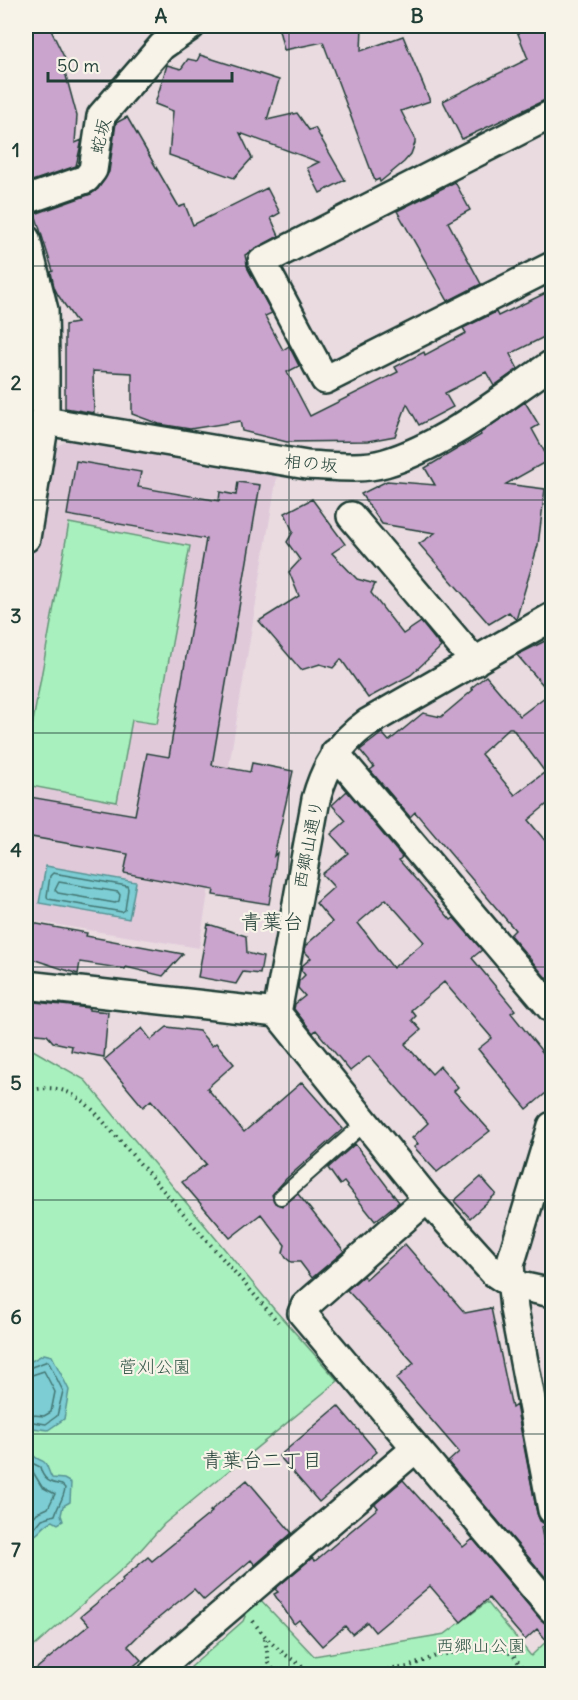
<svg xmlns="http://www.w3.org/2000/svg" width="578" height="1700" font-family="Delius,'Klee One',sans-serif">
<style>
.built{fill:#e0cada}
.green{fill:#a8f0bd;stroke:#649678;stroke-width:1.5}
.water{fill:#7ccdd4;stroke:#579394;stroke-width:1.5}
.lines{fill:none;stroke-linecap:round;stroke-linejoin:round}
.shore{stroke:#447774;stroke-width:1.5}
.building{fill:#caa4cd;stroke:#1f3d34;stroke-width:1.5;fill-rule:evenodd}
.service-casing{stroke:#1f3d34;stroke-width:18}
.minor-casing{stroke:#1f3d34;stroke-width:32}
.path{stroke:#1f3d34;stroke-width:4;stroke-dasharray:1.5 4.5;stroke-linecap:butt}
.service{stroke:#f7f3e8;stroke-width:14}
.minor{stroke:#f7f3e8;stroke-width:27}
.grid{fill:none;stroke:#1f3d34;stroke-width:1.5;stroke-opacity:0.55}
.labels{text-anchor:middle;dominant-baseline:central;stroke-width:4.5;stroke-linejoin:round;paint-order:stroke}
.street-label{font-size:18px;fill:#1f3d34;stroke:#f7f3e8}
.park-label{font-size:18px;fill:#345849;stroke:#f7f3e8}
.neighbourhood-label{font-size:20px;fill:#1f3d34;stroke:#f7f3e8}
.quarter-label{font-size:21px;fill:#1f3d34;stroke:#f7f3e8}
.neatline{fill:none;stroke:#1f3d34;stroke-width:2}
.grid-label{font-size:20px;text-anchor:middle;font-weight:bold;fill:#1f3d34}
</style>
<rect width="100%" height="100%" fill="#eadbe0"/>
<filter id="ink" filterUnits="userSpaceOnUse"><feTurbulence type="fractalNoise" baseFrequency=".0167" numOctaves="2"/><feDisplacementMap in="SourceGraphic" scale="12" xChannelSelector="R" yChannelSelector="G"/><feConvolveMatrix kernelMatrix="1 2 1 2 8 2 1 2 1" color-interpolation-filters="sRGB"/></filter>
<g filter="url(#ink)">
<!-- built -->
<path class="built" d="M78,435L278,470L199,948L26,920V594L45,481L55,447Z"/>
<!-- green -->
<path class="green" d="M69,523L190,546L157,724L132,720L117,802L26,785V760Z
M26,1046L85,1080L274,1309L338,1381L164,1524L129,1563L36,1645L26,1651Z
M255,1594L314,1656L445,1634L487,1602L531,1656L552,1636V1674H197L191,1667L243,1621Z"/>
<!-- water -->
<path class="water" d="M46,866L136,882L129,919L39,903Z
M44,1354L52,1356L69,1390L64,1419L48,1430L33,1428L26,1436V1364Z
M28,1455H33C37,1460 40,1459 44,1462C48,1465 48,1472 52,1478L64,1479L71,1483L70,1502L63,1506L61,1515L63,1521L58,1524L53,1521C42,1525 41,1534 30,1538L26,1529V1481L28,1475Z"/>
<g class="lines">
<!-- shore -->
<path class="shore" d="M53,873L127,886L128,889L125,910L122,912L48,899L47,896L50,876Z
M59,882L118,892L120,895L119,901L115,903L58,893L55,890Z
M26,1369L48,1361L63,1391L57,1416L46,1424L33,1422L26,1426
M26,1377L44,1371L55,1392L51,1412L44,1416L33,1415L26,1417
M26,1462H30L40,1467C43,1480 50,1483 62,1485L65,1488C64,1498 58,1505 55,1515L42,1519L34,1529L26,1528
M26,1469L33,1472L42,1487L55,1494L48,1508L37,1513L31,1520H26"/>
</g>
<!-- building -->
<path class="building" d="M26,26H49L65,59L62,61L77,116L75,143L82,140L76,166L26,183Z
M278,26H362L361,51L403,36L430,101L401,111L415,138V143L411,154L404,162L380,182L379,179L375,181L323,42L284,50Z
M515,26H552V98L545,100L462,139L443,101L528,59Z
M200,55L279,80L267,120L297,113L309,130L315,128L345,180L320,193L307,168L319,162L240,133L252,158L234,178L169,155L173,111L155,104L167,65L181,69L188,59L197,61Z
M127,117L179,207L185,205L193,225L267,188L280,213L271,218L279,236L245,255L248,269L272,313L265,316L283,350L289,346L299,366L287,372L310,416L398,372L395,367L424,352L425,355L466,333L463,328L496,312L498,316L552,290V333L510,354L518,369L494,386L486,372L445,393L453,407L419,425L407,404L395,436L368,441L287,442L242,431L240,421L190,429L159,424L132,414V373L93,371L94,413L65,408V325L77,323L58,295L54,287L51,272L53,271L35,214L91,194L98,189L109,172L116,123Z
M455,182L470,210L448,222L481,284L448,301L397,211Z
M525,402L539,425L532,429L549,460L506,484L545,489L538,545L516,620L509,612L489,624L419,544L435,533L382,524L361,494L387,481L435,485L425,468L481,435L480,433Z
M76,461L141,472L138,487L219,501L220,492L236,495L238,482L260,485L212,765L250,772L252,763L293,771L274,856L277,853L269,904L213,895L214,890L124,873L128,854L26,836V821L30,797L135,815L147,753L169,757L206,539L67,515Z
M312,499L345,544L332,553L357,579L375,584L371,593L403,634L421,622L441,647L411,675L368,698L341,659L333,668L320,664L301,670L259,621L299,596L289,572L300,560L287,542L293,532L285,513Z
M545,641L552,649V800L528,820L552,849V985L510,935L515,930L415,812L410,817L370,770L374,767L360,750L382,733L389,741L423,713L441,717L473,690L471,688L486,676L520,716L550,693L517,655ZM509,728H512L545,772L515,795L481,754Z
M347,791L402,857L399,860L451,920L454,918L482,950L472,958L515,1010L511,1013L552,1064V1088L527,1109L478,1049L492,1038L444,982L411,1010L416,1016L412,1020L421,1030L405,1044L432,1074L440,1066L458,1087L454,1091L490,1131L437,1172L414,1147L418,1144L412,1138L428,1123L369,1056L350,1071L316,1030L313,1033L294,1009L295,1004L305,996L298,988L299,981L305,975L301,970L302,966L311,958L304,951L305,946L332,922L316,903L334,887L322,874L348,853L331,834L346,821L332,805ZM386,899L424,942L393,968L358,923Z
M26,922L87,933L86,936L183,954L163,976L126,967L125,969L80,962L78,974L26,957Z
M208,924L246,936L247,953L263,957L260,974L243,972L236,984L198,977Z
M26,1001L89,1008V1010L108,1012L104,1057L71,1051L72,1046L53,1042L47,1035L26,1033Z
M167,1027L199,1031L212,1046L216,1043L234,1064L207,1088L244,1132L302,1082L343,1129L286,1179L272,1195L275,1203L282,1206L298,1194L344,1251L312,1278L300,1262H291L286,1258L283,1253L285,1245L261,1214L230,1238L182,1182L206,1164L151,1100L143,1107L104,1060L142,1028L151,1040Z
M355,1144L399,1202L375,1221L344,1182L340,1185L328,1168Z
M481,1177L496,1194L470,1218L454,1201Z
M405,1244L465,1313L491,1308L512,1408L516,1405L537,1513L540,1521L546,1525H552L541,1527L552,1585L448,1462L459,1452L396,1379L414,1363L347,1290L363,1276L366,1279Z
M338,1406L377,1452L319,1502L279,1456Z
M247,1480L292,1533L255,1565L251,1560L204,1600L194,1589L144,1630L128,1646L141,1660L124,1674H30L89,1625L81,1616L123,1581L122,1579L148,1557L152,1561L212,1512L210,1511Z
M403,1480L463,1547L473,1539L540,1619L546,1624H552V1647L537,1629L525,1640L489,1598L461,1622L430,1586L375,1632L367,1622L352,1634L345,1626L322,1646L299,1620L294,1624L274,1594L278,1592L275,1589L312,1558L315,1561L378,1508L375,1504Z"/>
<g class="lines">
<defs>
<path id="service" d="M281,1197L366,1122"/>
<path id="minor" d="M552,114L262,262L325,380L552,266
M26,200L86,179L93,170L101,116L162,46L191,26
M26,239L44,310L45,362V421L26,538
M45,421L307,465C332,466 361,470 385,463C446,445 501,399 552,364
M351,516L475,662
M335,753L551,1008
M26,985L277,1013
M277,1013L316,799C325,767 339,743 367,723L552,617
M277,1013L427,1199L493,1272L511,1284L552,1293
M552,1126L510,1265L514,1309L552,1510
M427,1199L305,1306L302,1313L552,1609
M152,1674L415,1449"/>
</defs>
<!-- service casing -->
<use href="#service" class="service-casing"/>
<!-- minor casing -->
<use href="#minor" class="minor-casing"/>
<!-- path -->
<path class="path" d="M26,1091C57,1084 71,1090 94,1111L278,1322
M253,1621C272,1648 288,1657 315,1674
M265,1639L269,1663L276,1674
M358,1674L408,1667L436,1656L487,1646L501,1648L513,1655L527,1674"/>
<!-- service -->
<use href="#service" class="service"/>
<!-- minor -->
<use href="#minor" class="minor"/>
</g>
</g>
<!-- grid -->
<path class="grid" d="M289,26V1674M26,266H552M26,500H552M26,733H552M26,967H552M26,1200H552M26,1434H552"/>
<g class="labels">
<!-- street labels -->
<g class="street-label">
<text transform="translate(100 136) rotate(-76)">蛇坂</text>
<text transform="translate(311 463) rotate(5)">相の坂</text>
<text transform="translate(308 844) rotate(-79)">西郷山通り</text>
</g>
<!-- park labels -->
<g class="park-label">
<text x="155" y="1366">菅刈公園</text>
<text x="481" y="1645">西郷山公園</text>
</g>
<!-- neighbourhood labels -->
<g class="neighbourhood-label">
<text x="262" y="1459">青葉台二丁目</text>
</g>
<!-- quarter labels -->
<g class="quarter-label">
<text x="272" y="921">青葉台</text>
</g>
</g>
<!-- margin -->
<rect width="578" height="1700" fill="none" stroke="#f7f3e8" stroke-width="66"/>
<!-- scale -->
<path d="M48 72v9h184v-9" fill="none" stroke="#1f3d34" stroke-width="3"/>
<text x="57" y="72" font-size="18" fill="#1f3d34" stroke="#f7f3e8" stroke-width="4.5" paint-order="stroke">50 m</text>
<rect x="33" y="33" width="512" height="1634" class="neatline"/>
<g class="grid-label">
<text x="161" y="23">A</text>
<text x="417" y="23">B</text>
<text x="16" y="157">1</text>
<text x="16" y="390">2</text>
<text x="16" y="623">3</text>
<text x="16" y="857">4</text>
<text x="16" y="1090">5</text>
<text x="16" y="1324">6</text>
<text x="16" y="1557">7</text>
</g>
</svg>
